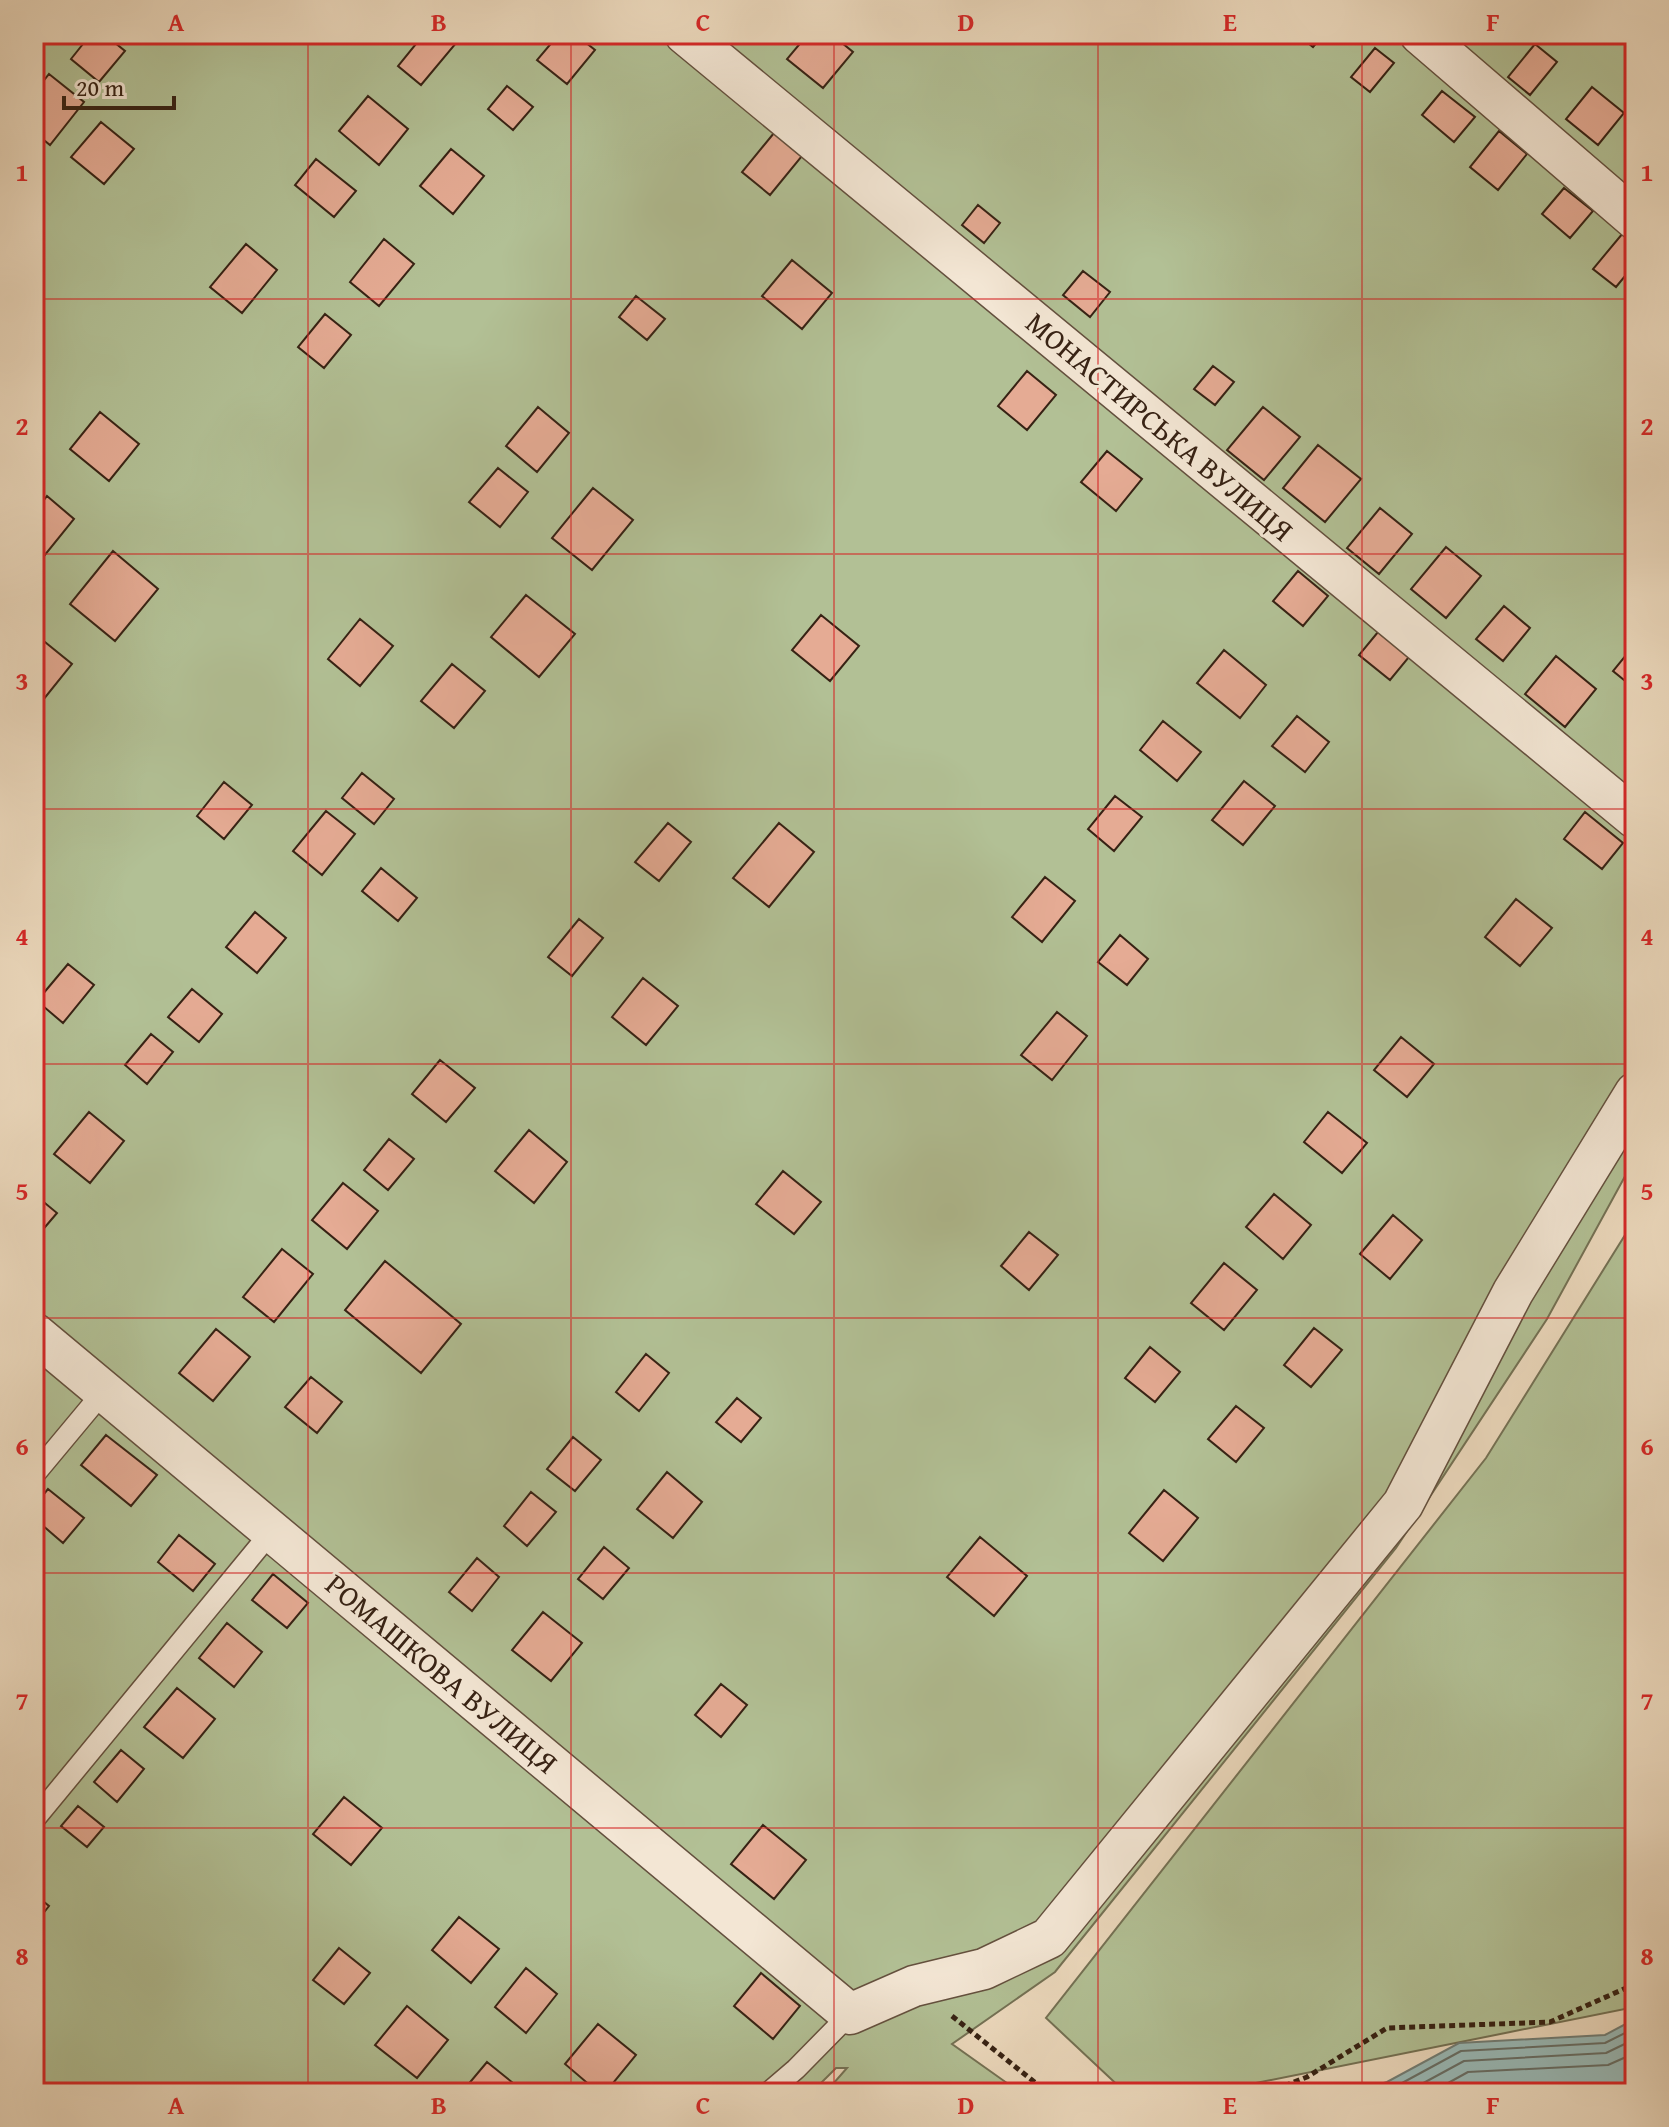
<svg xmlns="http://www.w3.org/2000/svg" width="1669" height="2127" font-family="'Gentium Book Plus',serif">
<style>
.green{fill:#b2c095;stroke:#747154;stroke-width:2}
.water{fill:#99b9b6;stroke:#727d75;stroke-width:2}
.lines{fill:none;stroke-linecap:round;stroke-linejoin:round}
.shore{stroke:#686e65;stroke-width:2}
.building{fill:#e5ab94;stroke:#372214;stroke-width:2}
.service-casing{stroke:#64503e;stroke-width:23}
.minor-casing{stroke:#64503e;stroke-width:43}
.path{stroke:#372214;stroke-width:5;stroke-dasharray:6 4;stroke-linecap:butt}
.service{stroke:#f3e6d4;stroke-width:20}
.minor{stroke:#f3e6d4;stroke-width:40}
.grid{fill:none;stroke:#d62828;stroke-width:2;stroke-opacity:0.55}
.labels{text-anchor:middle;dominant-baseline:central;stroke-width:6;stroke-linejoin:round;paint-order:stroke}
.street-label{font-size:30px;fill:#372214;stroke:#f3e6d4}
.neatline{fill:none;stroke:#d62828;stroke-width:3}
.grid-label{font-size:26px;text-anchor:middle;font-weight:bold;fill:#d62828}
</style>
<rect width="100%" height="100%" fill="#ecd9bd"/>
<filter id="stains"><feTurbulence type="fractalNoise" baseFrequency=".0025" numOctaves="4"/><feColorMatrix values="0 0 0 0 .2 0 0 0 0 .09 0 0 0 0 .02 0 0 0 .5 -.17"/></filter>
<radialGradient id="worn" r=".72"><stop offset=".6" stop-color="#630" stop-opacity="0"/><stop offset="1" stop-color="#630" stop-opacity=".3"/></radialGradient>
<!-- green -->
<path class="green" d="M34,34H1635V1158L1547,1319L1396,1548L1055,1972L952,2044L1021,2093H825L847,2068H836L811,2093H34Z
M1635,1219V2007L1206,2093H1126L1046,2018L1486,1458Z"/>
<!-- water -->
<path class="water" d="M1635,2019V2093H1351L1387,2082L1459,2043L1605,2035Z"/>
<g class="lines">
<!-- shore -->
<path class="shore" d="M1379,2093L1391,2089L1461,2051L1605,2043L1635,2028
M1405,2093L1464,2061L1606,2053L1635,2039
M1430,2093L1468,2072L1608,2065L1635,2053"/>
</g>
<!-- building -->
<path class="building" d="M91,34H104L125,51L99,82L71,59Z
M424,34H447L457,42L421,85L398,66Z
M559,34H575L595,50L567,84L537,60Z
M808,34H831L853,52L823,88L787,59Z
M1297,34H1324L1313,47Z
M1535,44L1557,62L1530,95L1508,77Z
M1375,48L1394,63L1370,92L1351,77Z
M49,74L84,102L50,145L34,132V93Z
M507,86L533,107L513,130L488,109Z
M1592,87L1624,113L1598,145L1566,119Z
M1442,91L1475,117L1454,142L1422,115Z
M368,96L408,129L379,165L339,131Z
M101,122L134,149L104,184L71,157Z
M1499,131L1527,154L1498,190L1470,167Z
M774,133L802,156L770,195L742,172Z
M451,149L484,176L453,214L420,186Z
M316,159L356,191L334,217L295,185Z
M1564,188L1593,211L1570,238L1542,214Z
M978,205L1000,223L984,243L962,225Z
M1623,233L1635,243V264L1616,287L1593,269Z
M384,239L414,264L379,306L350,282Z
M246,244L277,270L242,313L210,287Z
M792,260L832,293L802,329L762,296Z
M1083,271L1110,292L1090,317L1063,295Z
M636,296L665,319L647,340L619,317Z
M325,314L351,335L324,368L298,347Z
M1213,366L1234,382L1215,405L1194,389Z
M1027,371L1056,395L1027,430L998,406Z
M538,407L569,433L537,472L506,446Z
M1263,407L1300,437L1264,480L1227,450Z
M100,412L139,444L109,481L70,449Z
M1318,445L1361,479L1325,522L1283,488Z
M1107,451L1142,479L1116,511L1081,482Z
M498,468L528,492L500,527L469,502Z
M593,488L633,520L592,570L552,538Z
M47,496L74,519L40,561L34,556V513Z
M1380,508L1412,534L1379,574L1347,548Z
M1446,547L1481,576L1446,618L1411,589Z
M113,551L158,589L115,641L70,604Z
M1298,571L1328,596L1303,626L1273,601Z
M526,595L575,634L539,677L491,637Z
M1504,606L1530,628L1503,661L1476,639Z
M821,615L859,646L830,681L792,650Z
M360,619L393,646L360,686L328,659Z
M1378,632L1409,657L1390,680L1359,655Z
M40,638L72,664L39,705L34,701V645Z
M1635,644V689L1613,671Z
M1224,650L1266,685L1240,718L1197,683Z
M1556,656L1596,689L1565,727L1525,694Z
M452,664L485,691L454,728L421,701Z
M1297,716L1329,742L1305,772L1272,746Z
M1163,721L1201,752L1177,781L1140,750Z
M362,773L394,799L374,824L342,798Z
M1244,781L1275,806L1243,845L1212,820Z
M224,782L252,805L224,839L197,816Z
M1115,796L1142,817L1114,851L1088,829Z
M326,811L355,834L322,875L293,851Z
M1585,812L1623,843L1602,869L1564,839Z
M668,823L691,842L659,881L635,862Z
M779,823L814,852L769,907L733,878Z
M381,868L417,898L398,921L362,891Z
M1045,877L1075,901L1042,942L1012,917Z
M1516,899L1552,928L1520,966L1485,937Z
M255,912L286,938L257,973L226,947Z
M579,919L603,938L572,976L548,957Z
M1120,935L1148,959L1127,985L1098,962Z
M68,964L94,985L63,1023L37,1001Z
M643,978L678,1006L646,1045L612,1017Z
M192,989L222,1014L199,1042L168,1017Z
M1057,1012L1087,1036L1052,1080L1021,1055Z
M151,1034L173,1052L147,1084L125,1065Z
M1401,1037L1434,1064L1407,1097L1374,1070Z
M440,1060L475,1088L446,1122L412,1094Z
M89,1112L124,1141L90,1183L54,1154Z
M1328,1112L1367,1143L1342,1173L1304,1142Z
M529,1130L567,1162L534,1203L495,1171Z
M389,1139L414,1159L388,1190L364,1170Z
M783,1171L821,1202L794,1234L756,1204Z
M343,1183L378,1211L347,1249L312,1220Z
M34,1194L57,1213L34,1240Z
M1274,1194L1311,1225L1283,1259L1246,1227Z
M1393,1215L1422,1240L1390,1279L1360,1254Z
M1029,1232L1058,1255L1029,1290L1001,1266Z
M282,1249L313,1274L274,1322L243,1297Z
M385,1261L461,1324L421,1373L345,1310Z
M1224,1263L1257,1290L1224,1330L1191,1303Z
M1314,1328L1342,1350L1311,1387L1284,1365Z
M216,1329L250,1357L213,1401L179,1373Z
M1150,1347L1180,1372L1155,1402L1125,1378Z
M646,1354L669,1373L639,1411L616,1392Z
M311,1377L342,1402L317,1433L285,1407Z
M737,1398L761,1418L741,1442L716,1422Z
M1236,1406L1264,1428L1236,1462L1208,1439Z
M106,1435L157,1475L131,1506L81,1465Z
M573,1437L601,1460L575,1491L547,1469Z
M667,1472L702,1502L673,1538L637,1509Z
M48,1489L84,1518L63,1543L34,1518V1506Z
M1164,1490L1198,1518L1163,1561L1129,1533Z
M531,1492L556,1512L527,1546L504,1526Z
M179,1535L215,1564L193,1591L158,1562Z
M980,1537L1027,1576L994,1616L947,1577Z
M604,1547L629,1568L603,1599L578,1579Z
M477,1558L499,1577L472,1611L449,1592Z
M273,1574L308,1603L287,1628L252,1600Z
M543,1612L582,1643L551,1681L512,1650Z
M227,1623L262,1652L234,1687L199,1658Z
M721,1684L747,1705L721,1737L695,1715Z
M177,1688L215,1719L183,1758L144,1727Z
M121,1750L144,1769L117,1802L94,1782Z
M344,1797L382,1828L351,1865L313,1834Z
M78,1806L104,1827L87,1847L61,1826Z
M763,1825L806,1860L774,1899L731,1864Z
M34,1894L49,1906L34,1925Z
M459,1917L499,1949L471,1983L432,1950Z
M339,1948L370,1973L344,2004L313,1980Z
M526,1968L557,1994L526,2033L495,2007Z
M761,1973L800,2006L773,2039L734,2006Z
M407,2006L448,2040L417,2078L375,2045Z
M598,2024L636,2055L605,2093H599L565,2064Z
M487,2062L523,2091L522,2093H461Z"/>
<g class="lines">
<defs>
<path id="service" d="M34,1475L104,1391
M34,1820L272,1531
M768,2093L796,2069L850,2014"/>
<path id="minor" d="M685,34L1635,818
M1420,34L1635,219
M34,1333L850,2014L914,1986L984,1969L1049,1938L1403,1504L1513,1292L1635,1093"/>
</defs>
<!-- service casing -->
<use href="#service" class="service-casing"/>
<!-- minor casing -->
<use href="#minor" class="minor-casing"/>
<!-- path -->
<path class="path" d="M952,2016L1048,2093
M1266,2093L1307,2077L1387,2028L1550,2022L1635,1984"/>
<!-- service -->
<use href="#service" class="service"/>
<!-- minor -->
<use href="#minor" class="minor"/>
</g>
<!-- grid -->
<path class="grid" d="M308,34V2093M571,34V2093M834,34V2093M1098,34V2093M1362,34V2093M34,299H1635M34,554H1635M34,809H1635M34,1064H1635M34,1318H1635M34,1573H1635M34,1828H1635"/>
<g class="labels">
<!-- street labels -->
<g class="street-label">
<text transform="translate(1160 426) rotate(40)">МОНАСТИРСЬКА ВУЛИЦЯ</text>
<text transform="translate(442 1673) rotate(40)">РОМАШКОВА ВУЛИЦЯ</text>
</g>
</g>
<!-- margin -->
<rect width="1669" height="2127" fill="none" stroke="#ecd9bd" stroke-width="88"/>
<!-- scale -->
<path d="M64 96v12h110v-12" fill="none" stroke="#372214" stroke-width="4"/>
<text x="76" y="96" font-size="24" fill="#372214" stroke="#f3e6d4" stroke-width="6" paint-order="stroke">20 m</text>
<rect x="44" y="44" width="1581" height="2039" class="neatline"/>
<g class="grid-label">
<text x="176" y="31">A</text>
<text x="439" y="31">B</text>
<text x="703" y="31">C</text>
<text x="966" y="31">D</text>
<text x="1230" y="31">E</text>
<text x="1493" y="31">F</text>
<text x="22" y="181">1</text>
<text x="1647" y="181">1</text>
<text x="22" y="435">2</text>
<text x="1647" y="435">2</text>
<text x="22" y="690">3</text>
<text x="1647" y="690">3</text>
<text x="22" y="945">4</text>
<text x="1647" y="945">4</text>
<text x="22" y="1200">5</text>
<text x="1647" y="1200">5</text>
<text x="22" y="1455">6</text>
<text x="1647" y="1455">6</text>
<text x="22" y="1710">7</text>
<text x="1647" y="1710">7</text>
<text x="22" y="1965">8</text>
<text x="1647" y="1965">8</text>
<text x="176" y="2114">A</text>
<text x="439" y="2114">B</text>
<text x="703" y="2114">C</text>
<text x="966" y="2114">D</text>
<text x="1230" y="2114">E</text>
<text x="1493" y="2114">F</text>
</g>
<rect width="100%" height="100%" filter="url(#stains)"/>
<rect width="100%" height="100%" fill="url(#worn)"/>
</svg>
